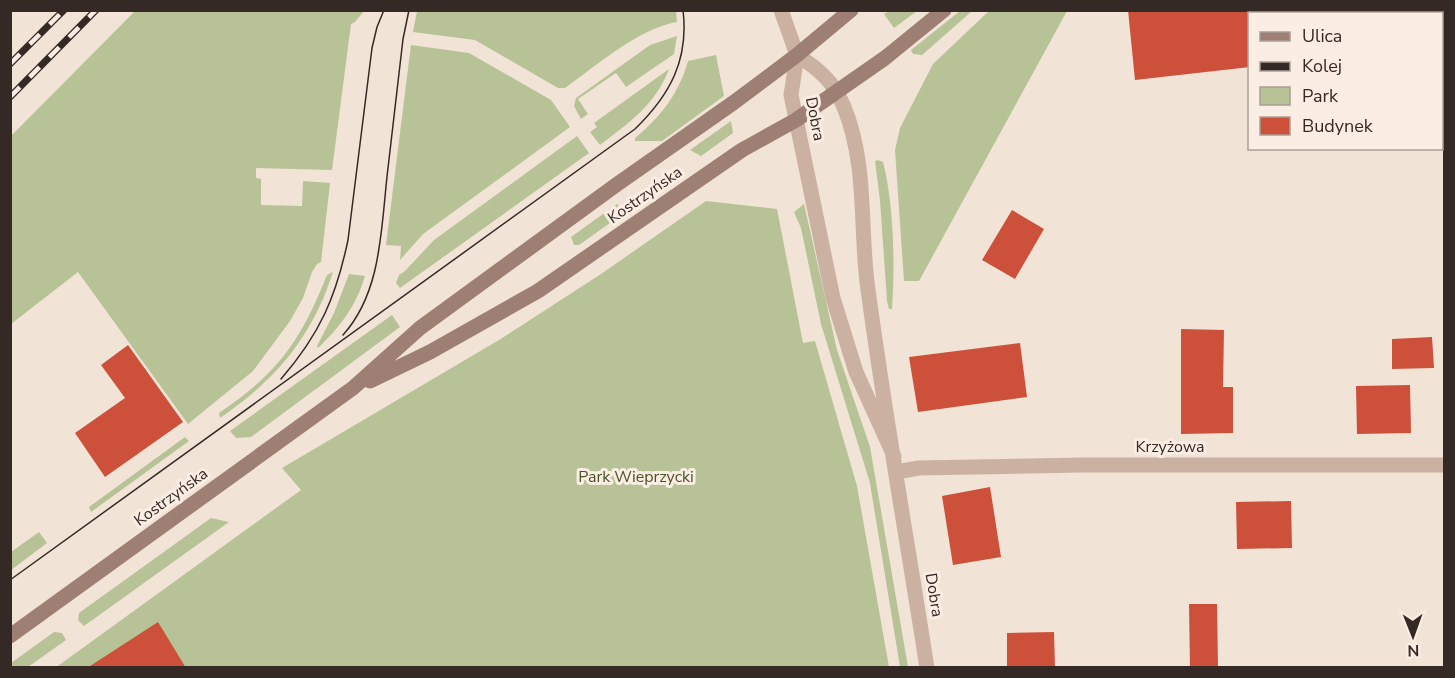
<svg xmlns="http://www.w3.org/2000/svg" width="1455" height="678" viewBox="0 0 1455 678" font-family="'Nunito Sans',sans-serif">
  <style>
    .green { fill: #b7c296 }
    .building { fill: #cd503a }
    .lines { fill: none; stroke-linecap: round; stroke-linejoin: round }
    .minor { stroke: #cbb1a2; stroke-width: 15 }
    .tertiary { stroke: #cbb1a2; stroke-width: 15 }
    .secondary { stroke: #9e7f74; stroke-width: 15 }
    .tram { stroke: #352925; stroke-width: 1.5 }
    .rail-casing { stroke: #352925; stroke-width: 7 }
    .rail { stroke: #faede3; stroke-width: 4.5; stroke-dasharray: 14; stroke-linecap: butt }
    .labels { text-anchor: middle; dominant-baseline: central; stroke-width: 6; stroke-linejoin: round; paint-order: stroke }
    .street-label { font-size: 16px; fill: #352925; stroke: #faede3 }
    .park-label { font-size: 16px; fill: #485428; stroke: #faede3 }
  </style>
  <rect width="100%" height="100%" fill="#f2e3d7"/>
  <path class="green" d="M136 10 364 11 355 22 351 24 332 170 256 168V178L261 179V205L302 206 303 181 330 183 321 262 317 264 312 272 303 298 290 321 253 371 188 424 78 272 11 324V136Z
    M417 11 676 10 677 22C639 28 596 66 565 88H558L475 40 413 32Z
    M889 11V10L917 11 894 28 884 14Z
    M960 11H972L922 55 913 54 911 50Z
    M989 11H1067L919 281H904L895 150 900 128 933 64Z
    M677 36 674 54 626 87 616 73 578 99 588 114 581 119 574 106 576 98 650 45Z
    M411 45 469 53 551 100 570 127 423 234 400 260 401 246 386 245Z
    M716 55 724 96 662 141H635V138C661 117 679 93 688 61Z
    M669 69C656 104 629 123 600 145L590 132 597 127 594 123Z
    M731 121 733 133 701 156 690 150Z
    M577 136 589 153 400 288 396 283 399 275 405 271 434 240Z
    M878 160 883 162C894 205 895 265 892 309H889L887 301 880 200 875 161Z
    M706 201 777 209 803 343 815 341 857 486 889 667 55 668 301 490 282 468 499 340 601 274Z
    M617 204 624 213 579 245H574L571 237Z
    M804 204 837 350 870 447 908 667H900L870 483 821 324 801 228 794 212Z
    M333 272C312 337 276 380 220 418L219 413C279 372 300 342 327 275Z
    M349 274 365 276C356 306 341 326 318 348L317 346 334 313Z
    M392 315 400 327 251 437 236 438 230 431Z
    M185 437 189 441 91 512 89 507Z
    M211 518 229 522 84 626 78 620 79 613Z
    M39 532 47 543 11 570V552Z
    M54 632 62 633 66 640 28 667H11V663Z"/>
  <path class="building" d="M1128 10H1250V67L1135 80Z
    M1012 210 1044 229 1015 279 982 260Z
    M1181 329 1224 330 1223 387H1233V433L1181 434Z
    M1432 337 1434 368 1392 369V339Z
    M1020 343 1027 397 918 412 909 357Z
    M128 345 183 422 105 477 75 433 125 398 101 365Z
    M1410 385 1411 433 1357 434 1356 386Z
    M990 487 1001 557 953 565 942 496Z
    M1291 501 1292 548 1237 549 1236 502Z
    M1189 604H1217L1218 668H1190Z
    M158 622 186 668H87Z
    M1054 632 1055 668H1007V633Z"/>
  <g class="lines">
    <path class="minor" d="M781 10 797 55
      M896 472 919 468 1082 465H1444"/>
    <path class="tertiary" d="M894 456 856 372 833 298 791 95 797 55C820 70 833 81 844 107 867 163 860 225 867 282 884 411 907 539 927 668"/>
    <path class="secondary" d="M370 381 430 352 538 291 742 150 796 120 885 58 944 10
      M10 636 353 388 420 328 616 185 733 103 797 55 851 10"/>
    <path class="tram" d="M343 335C383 291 381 224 388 168 393 125 398 82 403 39L409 10
      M281 379C320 334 336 297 348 240L372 48 377 27 384 10
      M10 580 635 129C670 95 689 60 683 10"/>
    <defs>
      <path id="rail" d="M10 64 64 10
        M10 97 96 10"/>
    </defs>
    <use href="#rail" class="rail-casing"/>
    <use href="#rail" class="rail"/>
  </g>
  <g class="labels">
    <g class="street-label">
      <text transform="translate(815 119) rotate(79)">Dobra</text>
      <text transform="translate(645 195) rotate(-35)">Kostrzyńska</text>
      <text x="1170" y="447">Krzyżowa</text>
      <text transform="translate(171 497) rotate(-36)">Kostrzyńska</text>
      <text transform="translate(934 595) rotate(81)">Dobra</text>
    </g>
    <g class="park-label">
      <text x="636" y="477">Park Wieprzycki</text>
    </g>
  </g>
  <rect width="1455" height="678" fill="none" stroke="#352925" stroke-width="24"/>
  <rect x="1248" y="12" width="195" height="138" fill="#faede3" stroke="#ab9f97" stroke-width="1.5"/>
  <rect x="1260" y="32" width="30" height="9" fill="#9e7f74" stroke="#ab9f97" stroke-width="1.5"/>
  <text x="1302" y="42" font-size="18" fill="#352925">Ulica</text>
  <rect x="1260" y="62" width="30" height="9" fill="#352925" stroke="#ab9f97" stroke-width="1.5"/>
  <text x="1302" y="72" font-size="18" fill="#352925">Kolej</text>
  <rect x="1260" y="87" width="30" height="18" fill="#b7c296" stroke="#ab9f97" stroke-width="1.5"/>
  <text x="1302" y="102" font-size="18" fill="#352925">Park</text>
  <rect x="1260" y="117" width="30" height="18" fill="#cd503a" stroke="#ab9f97" stroke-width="1.5"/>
  <text x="1302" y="132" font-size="18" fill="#352925">Budynek</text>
  <g transform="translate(1413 636) rotate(179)" stroke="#faede3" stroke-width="4.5" paint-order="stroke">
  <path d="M0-4.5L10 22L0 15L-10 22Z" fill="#352925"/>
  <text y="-9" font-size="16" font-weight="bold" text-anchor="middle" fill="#352925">N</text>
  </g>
</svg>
